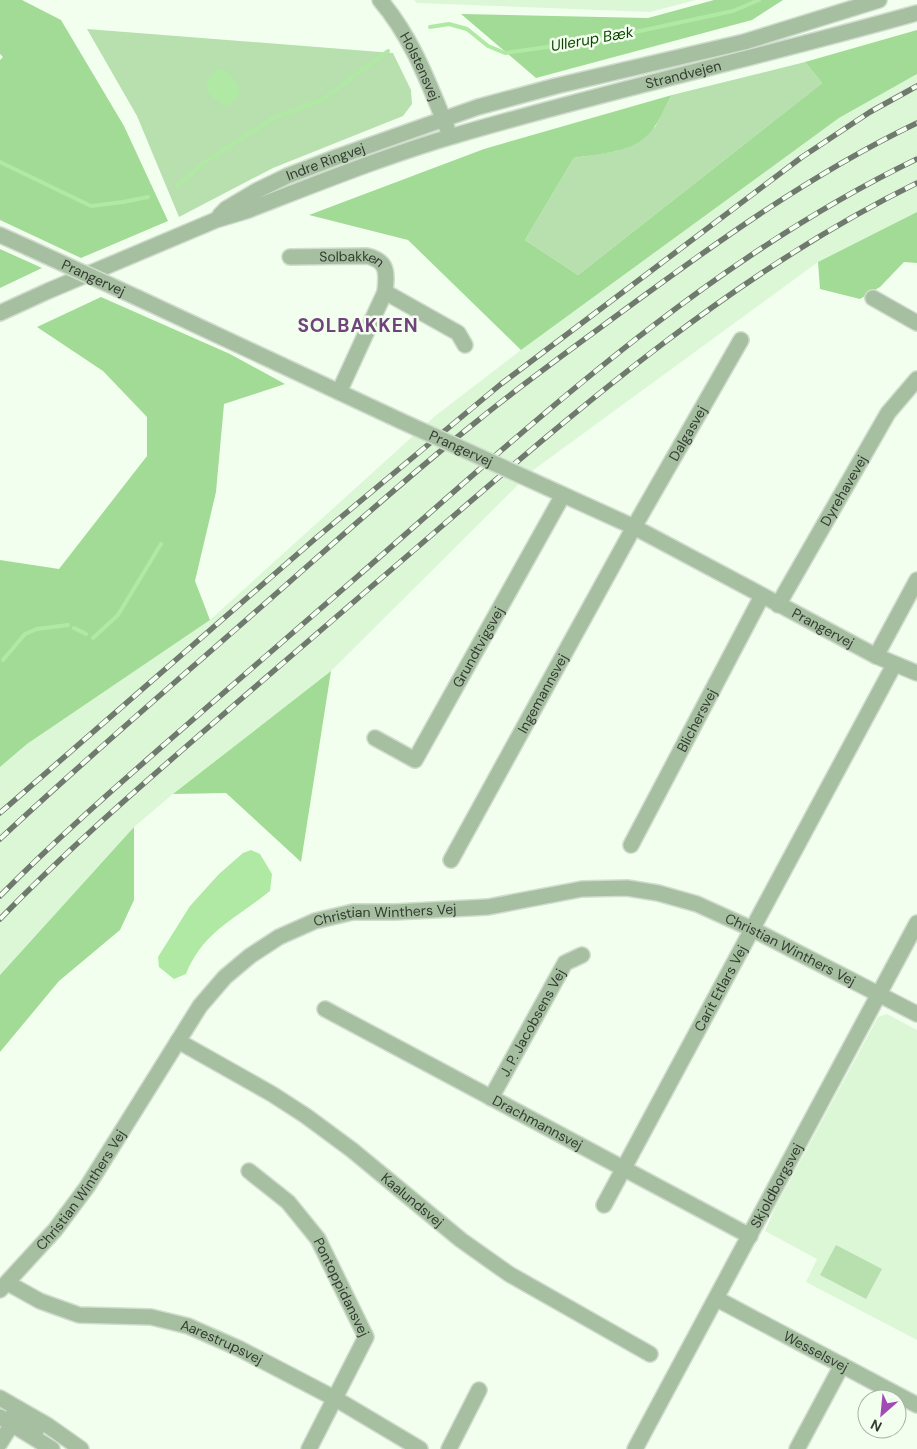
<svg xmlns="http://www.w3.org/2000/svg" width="917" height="1449" viewBox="0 0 917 1449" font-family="'DM Sans',sans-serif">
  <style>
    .built { fill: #dcf7d6 }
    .green { fill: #b8e0af }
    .forest { fill: #a2db96 }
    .water { fill: #afe9a3 }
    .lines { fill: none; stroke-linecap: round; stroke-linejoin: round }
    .stream { stroke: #afe9a3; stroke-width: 4 }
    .minor-casing { stroke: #d0dccd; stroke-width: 18 }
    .minor { stroke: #a6bfa1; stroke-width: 15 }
    .rail-casing { stroke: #6f796d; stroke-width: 5.5 }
    .rail { stroke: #f2ffef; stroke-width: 4; stroke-dasharray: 11; stroke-linecap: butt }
    .minor-bridge-casing { stroke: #d0dccd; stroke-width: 18; stroke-linecap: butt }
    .minor-bridge { stroke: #a6bfa1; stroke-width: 15 }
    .labels { text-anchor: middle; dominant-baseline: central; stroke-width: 5; stroke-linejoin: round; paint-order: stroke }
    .street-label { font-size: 14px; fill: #343c32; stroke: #f2ffef }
    .water-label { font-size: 15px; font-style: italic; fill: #0e4600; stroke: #f2ffef }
    .district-label { font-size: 19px; font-weight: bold; letter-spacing: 1px; fill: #70447a; stroke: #f2ffef }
  </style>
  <rect width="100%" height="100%" fill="#f2ffef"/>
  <path class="built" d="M414 0H696L650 12 417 3Z
    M917 74V212L818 262 532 471 331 671 173 794 134 827 0 975V767L27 744 210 620 435 416 521 350 839 118Z
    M887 1014 917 1030V1340L806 1282 817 1259 765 1231 775 1208 878 1017Z"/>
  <path class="green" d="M87 29 393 53 411 90 412 104 403 116 273 168 179 217 137 116Z
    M805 62 822 83 578 275 525 240 574 158 617 151 655 127 672 95Z
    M836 1245 882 1269 866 1299 820 1275Z"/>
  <path class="forest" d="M0 0H22L61 20 124 126 168 221 81 258 0 220V60L3 57 0 54Z
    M714 0H783L752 20 536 78 461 14 648 18Z
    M917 30V74L839 118 521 350 408 240 309 215 484 149 672 95C666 105 662 116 655 126 638 153 603 153 574 158L525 240 578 275 822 83 805 62Z
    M917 212V263L904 262 880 287 860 299 820 289 818 262Z
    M0 249 42 268 0 288Z
    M101 297 230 354 285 384 224 404 216 492 195 581 210 620 27 744 0 767V560L59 569 147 456V417L103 371 37 327Z
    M331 671 301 862 226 793 173 794Z
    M134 827V900L120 930 59 981 0 1052V975Z"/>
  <path class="water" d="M216 70H225C239 84 247 93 227 106 217 101 209 96 206 86L209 78Z
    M251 850 260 854 272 874 270 891C237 918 203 931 186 974L174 979 159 967 158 957 190 906 219 874 243 853Z"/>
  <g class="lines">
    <path class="stream" d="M430 27 449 24 467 29 488 46 505 53 598 40 733 11 759 0
      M0 162 91 206 123 202 148 197
      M177 186 205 162 273 118 322 100 388 51
      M74 628 86 634
      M93 638 118 615 161 544
      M3 660 25 634 37 629 68 625"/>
    <defs>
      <g id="minor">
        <path id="s1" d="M380 0C412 37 429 84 447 128"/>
        <path id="s2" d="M220 215 226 209 258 190 287 176 337 157 478 107 556 86 744 42 879 0"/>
        <path d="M0 235 29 248"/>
        <path id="s3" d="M290 257 367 256C388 261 387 272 385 292L339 392"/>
        <path d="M385 292 458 333 465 345"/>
        <path d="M138 298 401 421"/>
        <path d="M873 298 917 323"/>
        <path id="s4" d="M0 313 48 291 216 220 246 211C316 184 387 155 460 134 611 90 765 56 917 13"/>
        <path id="s5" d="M546 487 634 527 876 656 917 673"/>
        <path id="s6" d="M778 605 888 413 917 379"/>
        <path d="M876 656 917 580"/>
        <path id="s7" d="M375 738 415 760 563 495"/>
        <path id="s8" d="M631 845 762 596"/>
        <path id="s9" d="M451 860 634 527 741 340"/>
        <path id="s10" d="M325 1009 750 1236"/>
        <path id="s11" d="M178 1041 272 1094 306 1116 352 1150 461 1240 509 1274 650 1354"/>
        <path id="s12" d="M491 1098 565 963 582 955"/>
        <path id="s13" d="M249 1171 288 1202 318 1239 366 1337 309 1449"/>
        <path id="s14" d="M604 1205 894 665"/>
        <path id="s15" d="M9 1281 13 1286 40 1301 79 1315 151 1317 188 1326 238 1348 336 1399 420 1449"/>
        <path id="s16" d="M0 1290 55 1230 87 1187 200 1006 225 977 250 956 279 937 315 921 353 912H395L488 907 582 889 627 888 658 893 697 904 752 929 917 1014"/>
        <path id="s17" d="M717 1299 917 1405"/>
        <path d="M0 1398 47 1425 81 1449"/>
        <path d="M0 1417 52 1449"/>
        <path d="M12 1424 24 1421 37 1429"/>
        <path d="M0 1443 12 1424V1416"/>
        <path d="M449 1449 479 1390"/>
        <path id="s18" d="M635 1449 917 923"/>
        <path d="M797 1449 842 1365"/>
      </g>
    </defs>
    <use href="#minor" class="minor-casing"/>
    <use href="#minor" class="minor"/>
    <defs>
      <path id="rail" d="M0 813 316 538 501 384 802 157 870 112 917 86
        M0 839C80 764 163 693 245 621 322 554 397 485 476 422 520 386 566 353 612 319 710 247 807 176 917 123
        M0 896C53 842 109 793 166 743 230 687 294 632 358 576 533 423 706 261 917 159
        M0 919C62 855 129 796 196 738 254 688 312 638 371 587 542 441 713 283 917 183"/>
    </defs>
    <use href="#rail" class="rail-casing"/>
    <use href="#rail" class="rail"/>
    <defs>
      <g id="minor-bridge">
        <path id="s19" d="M29 248 138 298"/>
        <path id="s20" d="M401 421 546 487"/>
      </g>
    </defs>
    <use href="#minor-bridge" class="minor-bridge-casing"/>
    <use href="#minor-bridge" class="minor-bridge"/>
  </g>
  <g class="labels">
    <g class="street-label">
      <text stroke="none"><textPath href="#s1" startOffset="78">Holstensvej</textPath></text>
      <text stroke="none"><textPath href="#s4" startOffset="725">Strandvejen</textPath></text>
      <text stroke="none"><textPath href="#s2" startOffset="119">Indre Ringvej</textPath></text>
      <text stroke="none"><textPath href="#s3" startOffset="62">Solbakken</textPath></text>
      <text stroke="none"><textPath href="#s19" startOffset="71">Prangervej</textPath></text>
      <text stroke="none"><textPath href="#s9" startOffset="488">Dalgasvej</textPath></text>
      <text stroke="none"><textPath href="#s20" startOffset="66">Prangervej</textPath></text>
      <text stroke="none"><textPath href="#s6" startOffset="132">Dyrehavevej</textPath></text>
      <text stroke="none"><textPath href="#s5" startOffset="311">Prangervej</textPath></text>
      <text stroke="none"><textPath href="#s7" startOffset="175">Grundtvigsvej</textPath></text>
      <text stroke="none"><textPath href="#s9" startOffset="190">Ingemannsvej</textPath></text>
      <text stroke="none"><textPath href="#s8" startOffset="141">Blichersvej</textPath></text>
      <text stroke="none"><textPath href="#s16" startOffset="564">Christian Winthers Vej</textPath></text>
      <text stroke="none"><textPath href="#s16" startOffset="984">Christian Winthers Vej</textPath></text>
      <text stroke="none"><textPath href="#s14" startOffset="246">Carit Etlars Vej</textPath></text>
      <text stroke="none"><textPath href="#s12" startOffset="86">J. P. Jacobsens Vej</textPath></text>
      <text stroke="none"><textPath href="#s10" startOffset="241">Drachmannsvej</textPath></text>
      <text stroke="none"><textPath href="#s18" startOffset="299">Skjoldborgsvej</textPath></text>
      <text stroke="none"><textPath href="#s16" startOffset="129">Christian Winthers Vej</textPath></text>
      <text stroke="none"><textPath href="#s11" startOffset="284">Kaalundsvej</textPath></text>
      <text stroke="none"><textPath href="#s13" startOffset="151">Pontoppidansvej</textPath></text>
      <text stroke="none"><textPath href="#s15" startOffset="226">Aarestrupsvej</textPath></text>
      <text stroke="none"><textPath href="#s17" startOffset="112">Wesselsvej</textPath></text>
    </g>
    <g class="water-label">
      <text transform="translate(592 39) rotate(-10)">Ullerup Bæk</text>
    </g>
    <g class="district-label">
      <text x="358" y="325">SOLBAKKEN</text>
    </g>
  </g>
  <g transform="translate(882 1414) rotate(207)"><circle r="24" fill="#f2ffef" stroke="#a6b1a3"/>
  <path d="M0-4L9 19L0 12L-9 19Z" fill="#a249b5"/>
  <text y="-8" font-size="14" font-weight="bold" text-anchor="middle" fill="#343c32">N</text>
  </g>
</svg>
